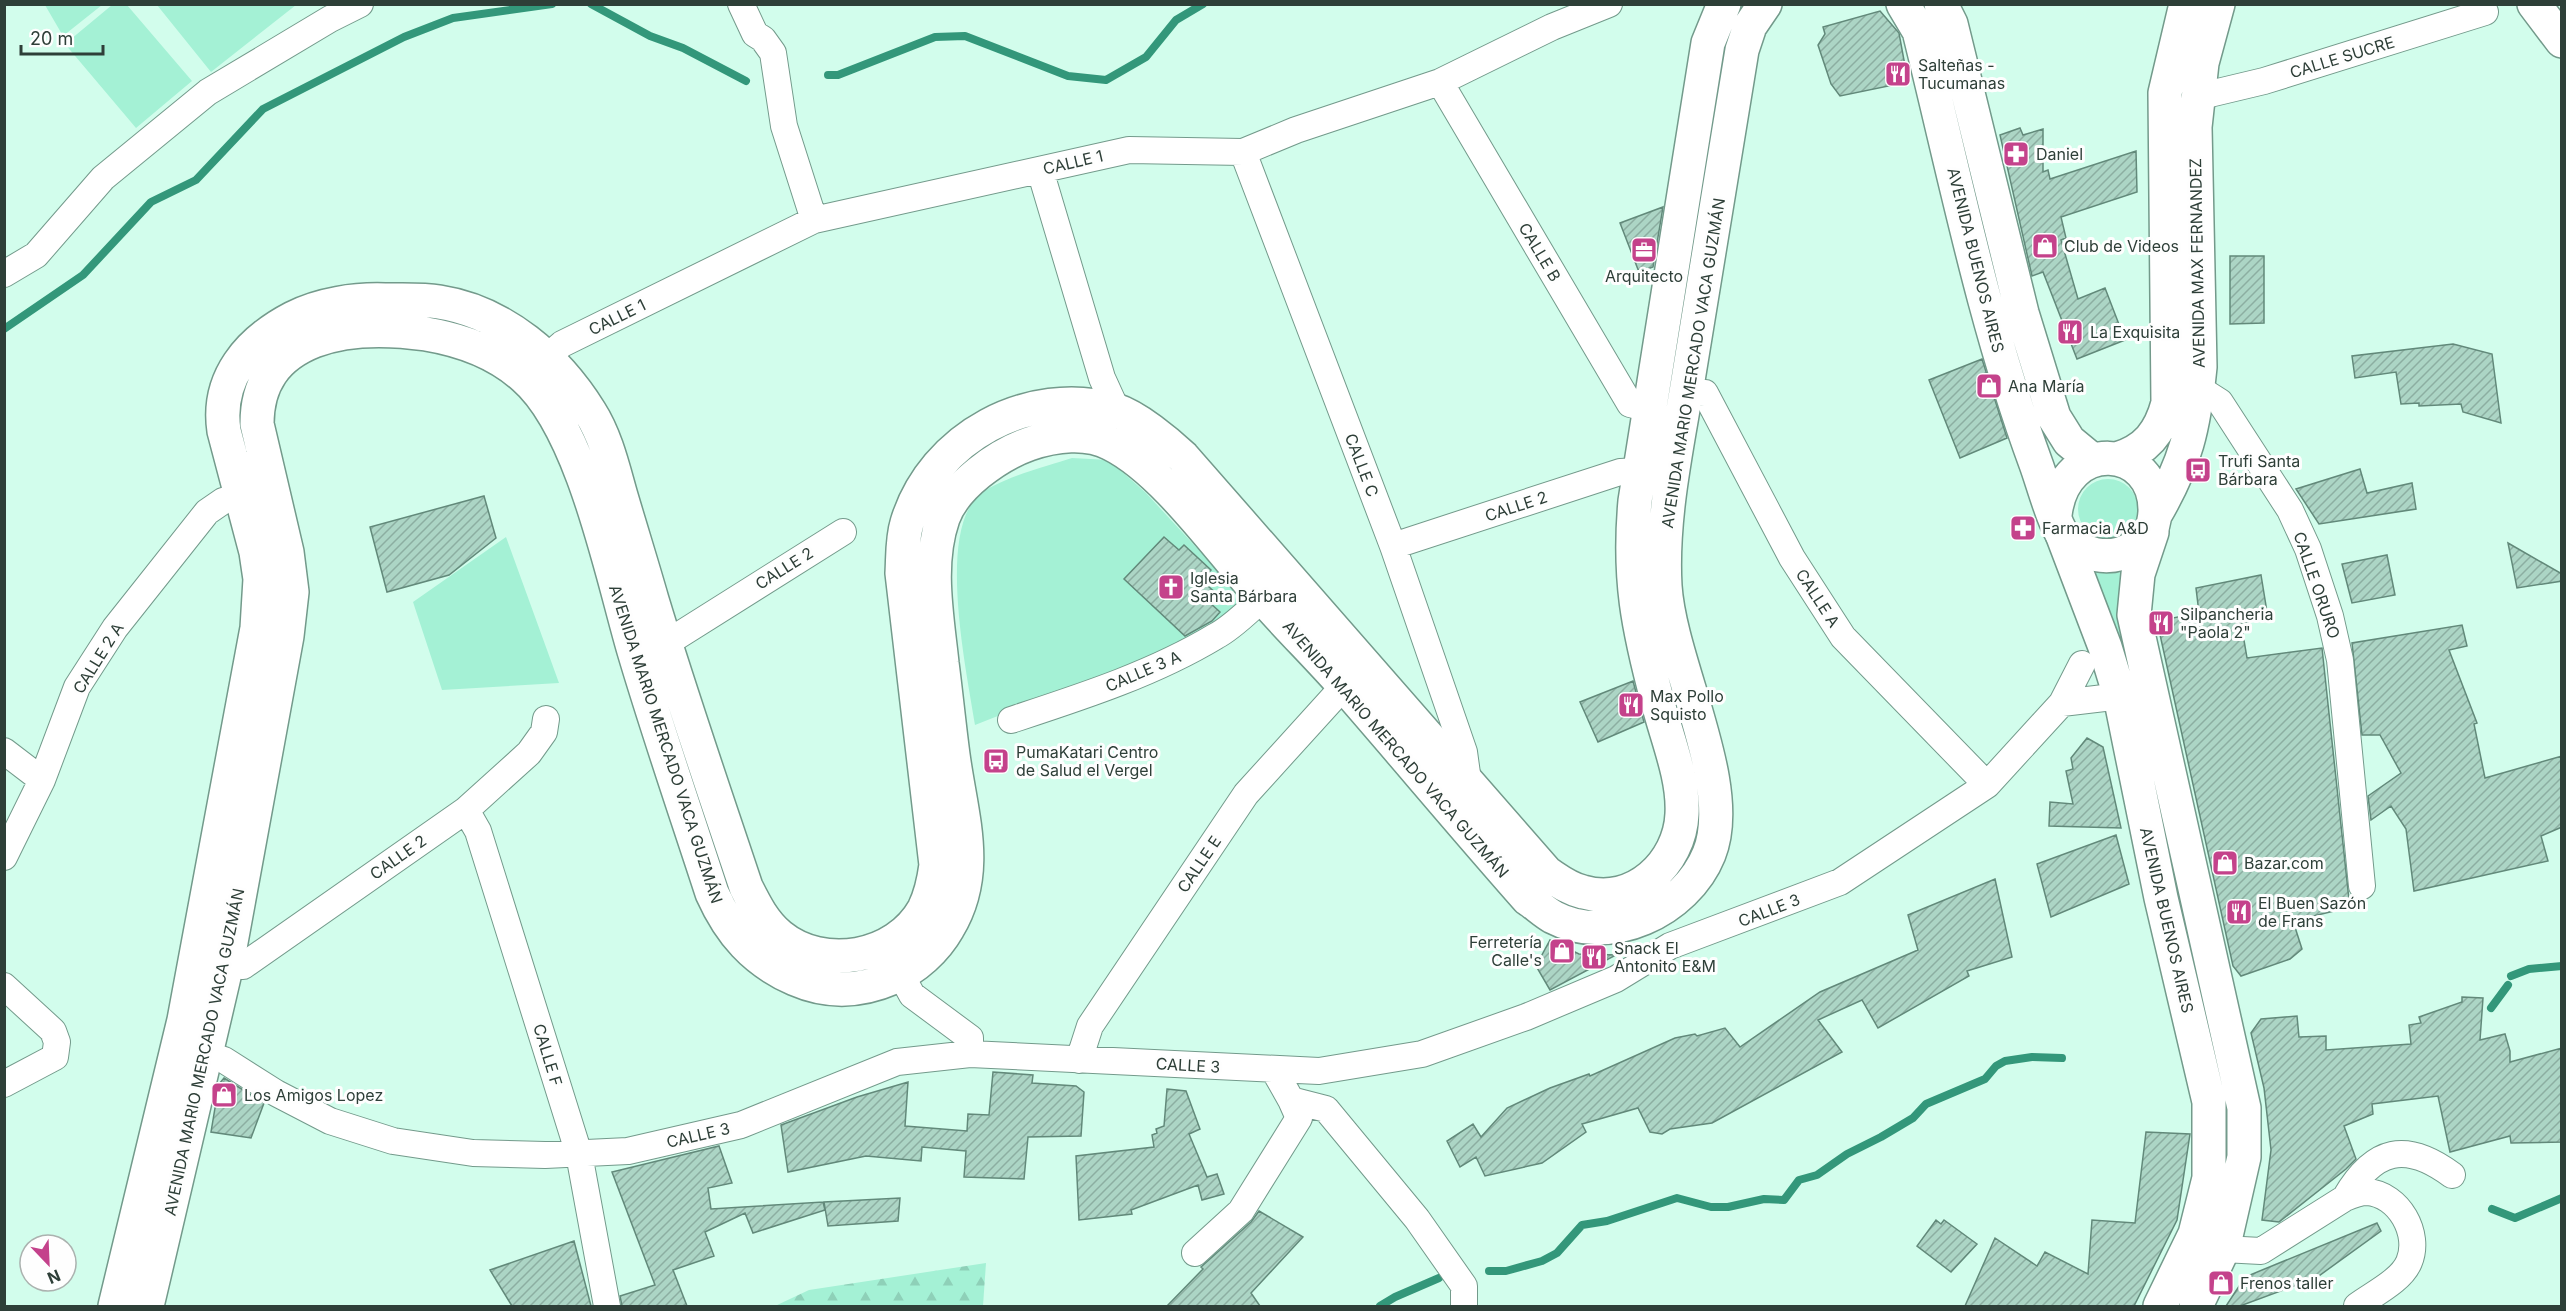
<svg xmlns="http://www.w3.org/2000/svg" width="2566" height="1311" viewBox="0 0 2566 1311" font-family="Inter,sans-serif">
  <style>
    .green { fill: #a4f1d5 }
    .forest { fill: url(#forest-firs) }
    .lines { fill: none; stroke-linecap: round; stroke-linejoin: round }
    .stream { stroke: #33977a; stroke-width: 8 }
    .building { fill: url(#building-hatch); stroke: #62897a; stroke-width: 1.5 }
    .street-casing { stroke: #739a8b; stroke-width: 28 }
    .secondary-casing { stroke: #739a8b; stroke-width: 36 }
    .primary-casing { stroke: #739a8b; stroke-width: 36 }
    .street { stroke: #fff; stroke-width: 26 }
    .secondary { stroke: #fff; stroke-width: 33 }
    .primary { stroke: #fff; stroke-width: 33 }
    .labels { text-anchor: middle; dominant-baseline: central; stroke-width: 6; stroke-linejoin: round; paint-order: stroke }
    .street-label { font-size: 16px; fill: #2e3f38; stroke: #fefefe }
    .poi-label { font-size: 16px; fill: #2e3f38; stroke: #fefefe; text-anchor: start }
  </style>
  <defs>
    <pattern id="forest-firs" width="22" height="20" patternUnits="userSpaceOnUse" patternTransform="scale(1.5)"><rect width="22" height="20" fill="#a4f1d5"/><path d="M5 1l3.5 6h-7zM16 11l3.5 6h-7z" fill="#8ed0b8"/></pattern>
    <pattern id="building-hatch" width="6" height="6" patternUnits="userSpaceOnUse" patternTransform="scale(1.5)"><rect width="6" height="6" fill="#acd5c5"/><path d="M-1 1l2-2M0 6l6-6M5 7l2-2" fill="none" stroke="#8caea1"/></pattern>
  </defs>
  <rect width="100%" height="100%" fill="#d2fdec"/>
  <path class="green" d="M45 5V4L102 5 63 36Z
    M112 5H127L192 81 136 128 65 44Z
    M157 5H296L211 72Z
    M1072 458 1109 460 1146 493 1232 586 1237 604 1227 614 1166 650 975 725C967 673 937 535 978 496 997 479 1047 466 1072 458Z
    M2078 509a30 30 0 1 1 60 0a30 30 0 1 1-60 0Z
    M506 537 559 683 442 690 413 602Z
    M2092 571 2122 573C2114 606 2125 640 2132 674L2126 675Z"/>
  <path class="forest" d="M986 1263 983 1306H775L809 1290Z"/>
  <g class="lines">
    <path class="stream" d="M591 4 650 36 683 48 746 81
      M828 75H838L935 37 965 36 1068 76 1106 80 1146 57 1176 20 1203 4
      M4 329 83 275 151 202 196 180 263 109 404 37 453 18 552 4
      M2511 976 2529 969 2562 966
      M2491 1008 2508 985
      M2492 1209 2515 1218 2562 1198
      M1489 1271H1506L1542 1261 1557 1253 1582 1225 1607 1221 1677 1198 1711 1207H1728L1764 1199 1784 1200 1799 1180 1817 1175 1847 1154 1881 1137 1913 1118 1926 1104 1985 1079 1996 1066 2005 1061 2032 1057 2062 1058
      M1380 1306 1395 1297 1439 1278"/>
  </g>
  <path class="building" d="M1880 11 1899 33 1908 82 1840 96 1831 84 1818 45 1825 34 1823 27Z
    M2020 128 2023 135 2043 129V172L2048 170 2050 179 2136 151 2137 192 2061 217 2066 238 2061 240 2078 299 2105 288 2125 340 2077 359 2043 272 2032 276 2000 135Z
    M1663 207 1653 267 1639 272 1620 223Z
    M2230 256H2264V323L2230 324Z
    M2453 344 2492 354 2501 423 2463 412 2461 404 2419 406V403L2401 404 2396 372 2355 378 2352 356Z
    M1982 359 2007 438 1960 458 1929 380Z
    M2360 469 2367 493 2412 483 2416 509 2319 524 2296 489Z
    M484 496 496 538 449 575 387 592 370 527Z
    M1164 537 1179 550 1184 545 1211 570 1201 580 1217 594 1209 602 1220 612 1212 621 1185 636 1124 579Z
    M2508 543 2562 574V581L2517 588Z
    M2387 555 2395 595 2352 603 2342 564Z
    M2261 575 2268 618 2241 623 2247 658 2322 648 2349 900 2346 908 2293 921 2302 949 2290 959 2241 976 2233 966 2157 621 2199 613 2196 588Z
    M2462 625 2467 646 2449 650 2477 723 2474 724 2485 778 2562 756V827L2541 836 2548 861 2414 891 2406 829 2391 806 2371 820 2368 796 2401 773 2380 735H2362L2352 643Z
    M1633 681 1644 722 1598 742 1580 702Z
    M2087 738 2103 747 2121 828 2049 826 2050 802 2073 804 2066 771 2073 769 2071 758Z
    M2116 835 2129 884 2051 917 2037 864Z
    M1995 879 2012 957 1967 971 1969 976 1878 1028 1862 1000 1818 1020 1842 1052 1712 1123 1670 1129 1662 1134 1650 1132 1638 1108 1582 1124 1586 1132 1542 1163 1485 1176 1476 1157 1460 1167 1447 1141 1473 1124 1481 1137 1507 1108 1550 1088 1589 1074 1590 1076 1675 1038 1695 1034 1697 1036 1725 1028 1740 1047 1820 992 1918 950 1908 915Z
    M1550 940 1579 954 1616 955 1550 990 1536 966Z
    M2462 997 2483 998 2480 1040 2505 1034 2510 1051V1062L2562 1048V1142L2511 1143 2510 1136 2450 1152 2438 1096 2372 1104 2373 1114 2344 1126 2356 1159 2346 1169 2279 1222 2262 1220 2271 1150 2264 1088 2251 1033 2261 1019 2297 1016 2299 1037 2326 1036V1050L2411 1044 2409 1025 2421 1023 2419 1017 2462 1002Z
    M993 1072 1033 1075 1032 1083 1076 1086 1084 1092 1081 1136 1028 1137 1024 1179 964 1177 966 1151 922 1147 921 1161 866 1156 788 1172 781 1125 857 1097 908 1082 905 1126 967 1131 968 1114 989 1115Z
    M224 1078 264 1103 251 1138 211 1132 219 1084Z
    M1167 1089 1186 1091 1200 1129 1189 1134 1207 1177 1217 1174 1224 1194 1202 1200 1198 1185 1131 1210 1132 1214 1079 1220 1076 1156 1154 1147 1152 1135 1157 1133 1156 1129 1164 1126Z
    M2146 1132 2190 1134 2177 1220 2134 1306H1965L1995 1238 2037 1266 2045 1252 2088 1274 2092 1220 2135 1223Z
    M719 1146 732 1183 708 1188 711 1209 823 1202 825 1210 753 1233 745 1213 705 1232 714 1256 673 1270 687 1306H622L620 1296 655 1285 612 1172Z
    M900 1198 898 1221 828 1226 824 1202Z
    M1259 1211 1303 1237 1251 1293 1260 1306H1167L1203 1269 1201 1267 1251 1222Z
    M1936 1220 1941 1224 1944 1220 1977 1244 1951 1272 1917 1246Z
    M2377 1223 2381 1231 2316 1278 2240 1306H2226L2245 1277Z
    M574 1241 591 1306H512L490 1270Z"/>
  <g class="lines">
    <defs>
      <path id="street" d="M741 4 755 34 763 39 773 53 784 126 814 220
        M1440 82 1630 404 1651 409
        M2197 97 2264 81 2485 12
        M1243 152 1393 546 1464 752 1468 781
        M1040 170 1102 378 1117 411
        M4 274 36 255 103 178 208 92 330 19 360 4
        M547 357 562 344 814 220 1129 150 1243 152 1296 130 1440 82 1552 27 1609 4
        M2198 388 2220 402 2290 510 2308 549 2330 616 2340 660 2362 886
        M1686 392 1705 393 1792 558 1843 637 1987 785
        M1393 546 1620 472 1640 471
        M665 644 843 532
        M2062 703 2138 694
        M1011 720C1081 697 1153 674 1216 636 1233 627 1248 611 1263 598
        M4 751 42 780
        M466 810 478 831 579 1154 607 1306
        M4 857 42 780 77 687 115 628 207 512 223 501 241 496
        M227 964 243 966 466 810 529 753 544 732 546 719
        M901 975 912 995 970 1038V1054
        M4 986 53 1031 57 1042 55 1057 4 1084
        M206 1054 224 1060 276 1093 330 1121 393 1141 473 1153 545 1155 628 1151 741 1125 897 1062 970 1054 1319 1071 1422 1054 1526 1017 1616 979 1670 946 1840 882 1987 785 2062 703 2082 664
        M1079 1060 1090 1026 1246 794 1344 686
        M1274 1070 1291 1100 1326 1109 1417 1219 1464 1286V1306
        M2345 1198C2374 1148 2406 1141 2452 1175
        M2223 1249 2261 1251 2345 1198C2352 1195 2359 1192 2367 1192 2399 1194 2421 1234 2409 1262 2401 1281 2373 1294 2357 1306
        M1195 1253 1241 1211 1299 1118 1291 1100"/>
      <path id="secondary" d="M2152 532 2138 574 2134 615 2244 1108V1157L2223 1249 2196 1306
        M2062 534 2105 647 2120 696 2161 898 2209 1102V1178L2195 1234 2160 1306"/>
      <path id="primary" d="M1903 4 1919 31C1955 176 1984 323 2036 464 2042 480 2054 524 2063 535 2080 556 2110 562 2133 548 2147 540 2154 530 2155 512 2157 444 2064 436 2055 515
        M1941 4 1951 24 2022 313 2054 417 2069 441 2092 460
        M2534 4 2562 41
        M2117 459C2146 450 2160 433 2168 403L2165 93 2186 4
        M2155 515C2186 462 2194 428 2200 367L2195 127 2202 63 2218 4
        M115 1306 184 1020 257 628 260 579 256 552 224 431C216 378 249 341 293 318 320 304 355 299 385 300 403 300 422 299 439 302 504 312 557 359 590 412 606 437 613 468 621 496 631 530 642 565 652 600 681 696 714 791 746 887 755 905 764 923 780 936 823 971 896 959 924 909 931 895 934 880 936 865L902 573C903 557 902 539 907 523 933 437 1029 386 1115 410 1137 417 1167 442 1183 457L1547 873C1559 881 1569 889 1583 892 1634 907 1680 863 1682 814 1684 778 1667 738 1658 703 1638 628 1628 579 1635 501L1708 43 1724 4
        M147 1306 227 964 287 636 292 592 287 552 257 424C257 383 276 356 314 341 348 328 390 329 426 334 462 340 496 352 524 377 583 428 612 576 634 651 658 732 686 813 712 893 730 933 754 961 795 979 827 993 860 992 892 978 915 969 936 949 948 928 982 872 961 815 953 755 949 725 946 694 942 663 937 616 927 564 943 518 955 485 998 455 1029 444 1055 435 1087 431 1111 444 1165 471 1220 551 1262 597 1289 628 1319 657 1346 688 1407 758 1466 829 1528 899 1536 904 1544 912 1553 917 1610 947 1686 911 1709 854 1737 785 1670 664 1665 586 1661 516 1678 443 1689 374 1707 266 1724 158 1742 50L1750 26 1765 4"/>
    </defs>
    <use href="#street" class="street-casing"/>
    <use href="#secondary" class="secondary-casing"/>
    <use href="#primary" class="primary-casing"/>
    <use href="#street" class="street"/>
    <use href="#secondary" class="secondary"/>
    <use href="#primary" class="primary"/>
  </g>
  <defs>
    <symbol id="restaurant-square" viewBox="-11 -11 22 22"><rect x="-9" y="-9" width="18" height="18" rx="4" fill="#c4428b" stroke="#fefefe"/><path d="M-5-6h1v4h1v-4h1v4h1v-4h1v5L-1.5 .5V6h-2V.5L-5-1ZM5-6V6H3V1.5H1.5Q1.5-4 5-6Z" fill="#fff"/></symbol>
    <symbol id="pharmacy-square" viewBox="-11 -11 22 22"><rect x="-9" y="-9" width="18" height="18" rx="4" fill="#c4428b" stroke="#fefefe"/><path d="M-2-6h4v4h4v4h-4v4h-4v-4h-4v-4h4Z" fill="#fff"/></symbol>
    <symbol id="shop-square" viewBox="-11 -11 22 22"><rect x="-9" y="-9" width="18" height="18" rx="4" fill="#c4428b" stroke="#fefefe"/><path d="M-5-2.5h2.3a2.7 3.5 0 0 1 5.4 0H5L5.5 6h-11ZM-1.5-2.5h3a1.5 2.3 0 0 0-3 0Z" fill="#fff"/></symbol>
    <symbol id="office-square" viewBox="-11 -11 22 22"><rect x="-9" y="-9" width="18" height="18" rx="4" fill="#c4428b" stroke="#fefefe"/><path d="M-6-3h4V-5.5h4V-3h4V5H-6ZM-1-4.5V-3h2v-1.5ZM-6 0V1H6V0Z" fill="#fff"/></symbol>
    <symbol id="bus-square" viewBox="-11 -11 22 22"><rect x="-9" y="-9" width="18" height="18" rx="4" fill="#c4428b" stroke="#fefefe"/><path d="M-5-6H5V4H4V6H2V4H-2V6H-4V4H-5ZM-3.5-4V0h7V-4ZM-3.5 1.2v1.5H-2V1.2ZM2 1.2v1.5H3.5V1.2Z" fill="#fff"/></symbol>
    <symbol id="church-square" viewBox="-11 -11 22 22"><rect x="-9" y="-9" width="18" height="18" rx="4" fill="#c4428b" stroke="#fefefe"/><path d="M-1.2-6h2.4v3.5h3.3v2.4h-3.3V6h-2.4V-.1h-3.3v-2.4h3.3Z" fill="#fff"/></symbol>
  </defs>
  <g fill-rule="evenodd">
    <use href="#restaurant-square" x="1883" y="59" width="30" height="30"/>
    <use href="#pharmacy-square" x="2001" y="139" width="30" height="30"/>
    <use href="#shop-square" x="2030" y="231" width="30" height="30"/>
    <use href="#office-square" x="1629" y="235" width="30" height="30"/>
    <use href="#restaurant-square" x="2055" y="317" width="30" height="30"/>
    <use href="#shop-square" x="1974" y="371" width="30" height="30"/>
    <use href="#bus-square" x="2183" y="455" width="30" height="30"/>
    <use href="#pharmacy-square" x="2008" y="513" width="30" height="30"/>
    <use href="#church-square" x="1156" y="572" width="30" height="30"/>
    <use href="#restaurant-square" x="2146" y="608" width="30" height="30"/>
    <use href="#restaurant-square" x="1616" y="690" width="30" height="30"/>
    <use href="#bus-square" x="981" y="746" width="30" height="30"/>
    <use href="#shop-square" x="2210" y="848" width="30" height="30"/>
    <use href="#restaurant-square" x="2224" y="897" width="30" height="30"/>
    <use href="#shop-square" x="1547" y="936" width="30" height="30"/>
    <use href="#restaurant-square" x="1579" y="942" width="30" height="30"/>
    <use href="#shop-square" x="209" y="1080" width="30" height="30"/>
    <use href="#shop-square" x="2206" y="1268" width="30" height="30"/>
  </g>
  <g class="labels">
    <g class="street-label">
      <text transform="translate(2342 57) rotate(-17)">CALLE SUCRE</text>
      <text transform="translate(1073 162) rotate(-13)">CALLE 1</text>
      <text transform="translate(1540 252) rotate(59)">CALLE B</text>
      <text transform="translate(1976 260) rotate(76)">AVENIDA BUENOS AIRES</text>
      <text transform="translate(2197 263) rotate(-91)">AVENIDA MAX FERNANDEZ</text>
      <text transform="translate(617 317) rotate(-26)">CALLE 1</text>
      <text transform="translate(1693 363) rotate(-81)">AVENIDA MARIO MERCADO VACA GUZMÁN</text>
      <text transform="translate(1362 465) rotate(69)">CALLE C</text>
      <text transform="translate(1516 506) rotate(-18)">CALLE 2</text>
      <text transform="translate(784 568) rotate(-32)">CALLE 2</text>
      <text transform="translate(2317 585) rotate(71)">CALLE ORURO</text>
      <text transform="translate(1818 598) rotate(57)">CALLE A</text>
      <text transform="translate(98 658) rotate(-58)">CALLE 2 A</text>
      <text transform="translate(1143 671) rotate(-23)">CALLE 3 A</text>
      <text transform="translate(666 744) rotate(72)">AVENIDA MARIO MERCADO VACA GUZMÁN</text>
      <text transform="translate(1396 749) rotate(49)">AVENIDA MARIO MERCADO VACA GUZMÁN</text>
      <text transform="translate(398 857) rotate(-35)">CALLE 2</text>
      <text transform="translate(1199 864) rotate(-56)">CALLE E</text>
      <text transform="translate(1769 910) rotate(-21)">CALLE 3</text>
      <text transform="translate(2167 920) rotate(77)">AVENIDA BUENOS AIRES</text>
      <text transform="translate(204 1052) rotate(-78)">AVENIDA MARIO MERCADO VACA GUZMÁN</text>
      <text transform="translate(548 1055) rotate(73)">CALLE F</text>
      <text transform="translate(1188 1065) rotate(3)">CALLE 3</text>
      <text transform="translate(698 1135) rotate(-13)">CALLE 3</text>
    </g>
    <g class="poi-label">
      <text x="1918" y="65">Salteñas -<tspan x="1918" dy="18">Tucumanas</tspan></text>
      <text x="2036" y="154">Daniel</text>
      <text x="2064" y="246">Club de Videos</text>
      <text x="1644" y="276" text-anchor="middle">Arquitecto</text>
      <text x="2090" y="332">La Exquisita</text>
      <text x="2008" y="386">Ana María</text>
      <text x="2218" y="461">Trufi Santa<tspan x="2218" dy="18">Bárbara</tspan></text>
      <text x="2042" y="528">Farmacia A&amp;D</text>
      <text x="1190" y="578">Iglesia<tspan x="1190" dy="18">Santa Bárbara</tspan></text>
      <text x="2180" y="614">Silpancheria<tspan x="2180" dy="18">"Paola 2"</tspan></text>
      <text x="1650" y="696">Max Pollo<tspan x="1650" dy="18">Squisto</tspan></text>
      <text x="1016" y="752">PumaKatari Centro<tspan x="1016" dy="18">de Salud el Vergel</tspan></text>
      <text x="2244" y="863">Bazar.com</text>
      <text x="2258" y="903">El Buen Sazón<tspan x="2258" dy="18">de Frans</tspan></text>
      <text x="1542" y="942" text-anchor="end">Ferretería<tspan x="1542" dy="18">Calle's</tspan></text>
      <text x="1614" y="948">Snack El<tspan x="1614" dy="18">Antonito E&amp;M</tspan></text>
      <text x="244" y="1095">Los Amigos Lopez</text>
      <text x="2240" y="1283">Frenos taller</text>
    </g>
  </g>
  <rect width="2566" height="1311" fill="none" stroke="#2e3f38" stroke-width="12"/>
  <g transform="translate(48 1263) rotate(157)"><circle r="28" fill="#fefefe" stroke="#abb2af" stroke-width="1.5"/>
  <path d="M0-4.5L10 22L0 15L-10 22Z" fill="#c4428b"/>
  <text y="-9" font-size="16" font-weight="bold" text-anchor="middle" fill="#2e3f38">N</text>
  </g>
  <path d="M21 45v9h82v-9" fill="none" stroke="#2e3f38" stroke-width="3"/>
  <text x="30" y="45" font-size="18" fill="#2e3f38" stroke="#fefefe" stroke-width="4.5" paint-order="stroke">20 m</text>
</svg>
